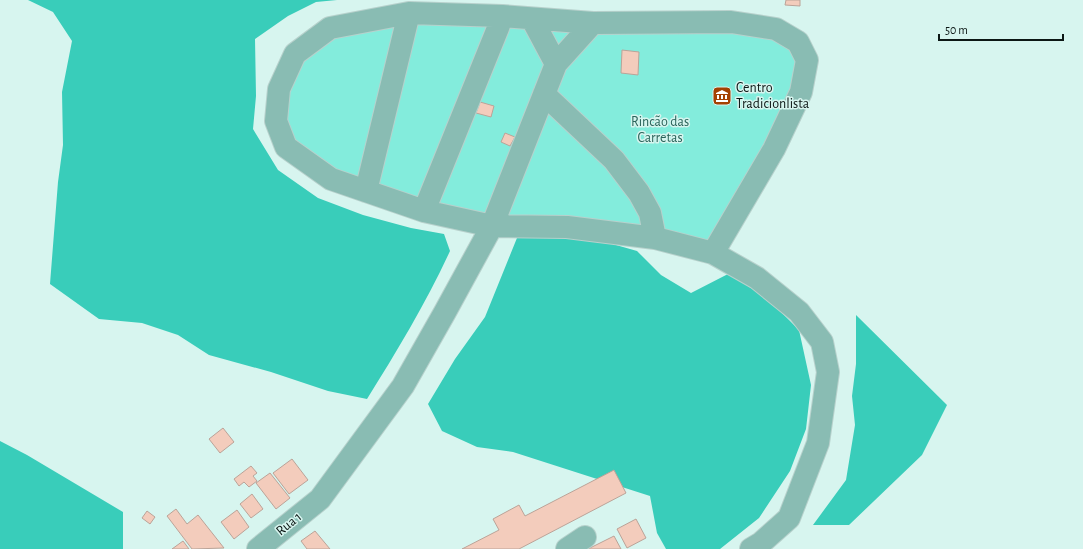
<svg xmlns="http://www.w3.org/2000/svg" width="1083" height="549" viewBox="0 0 1083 549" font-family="'Alegreya Sans',sans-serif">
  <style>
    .green { fill: #83ecdc }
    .forest { fill: #39cdba }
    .building { fill: #f3ccbc; stroke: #bba398 }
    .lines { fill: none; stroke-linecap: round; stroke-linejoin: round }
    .minor-casing { stroke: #b7d1cc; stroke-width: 24 }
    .minor { stroke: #89bcb3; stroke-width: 22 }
    .labels { text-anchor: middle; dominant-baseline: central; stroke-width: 3; stroke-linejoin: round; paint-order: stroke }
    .poi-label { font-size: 14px; fill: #0c1715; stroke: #d7f5ef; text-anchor: start }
    .park-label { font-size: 14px; fill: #2a635a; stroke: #d7f5ef }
    .street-label { font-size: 14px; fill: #0c1715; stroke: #d7f5ef }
  </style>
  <rect width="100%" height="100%" fill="#d7f5ef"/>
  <path class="green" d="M409 13 776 29 807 60 713 253 424 211 286 147 279 89 330 28Z"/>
  <path class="forest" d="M28 0H337L316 2 288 16 255 39 256 96 253 129 278 170 318 198 363 215 411 228 444 234 450 251C426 303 397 351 367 399L328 391 271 372 209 355 178 335 142 323 99 319 50 284 58 182 63 145 62 92 72 41 53 12Z
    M519 233 588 237 637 251 661 275 691 293 728 274 766 297 799 330 811 385 806 429 790 471 759 518 720 549H666L657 533 650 496 513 452 477 447 442 431 428 404 455 359 485 317Z
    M856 315 947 405 922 455 849 525H813L846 480 855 425 852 396 856 364Z
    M0 441 27 455 123 512V549H0Z"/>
  <path class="building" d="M786 0H800V6L785 5Z
    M622 50 639 52 638 75 621 73Z
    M480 102 494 106 491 117 476 113Z
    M505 133 515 137 510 146 501 142Z
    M223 428 234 442 220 453 209 439Z
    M292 459 308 480 289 494 273 473Z
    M251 466 257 473 253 476 257 481 249 487 244 482 239 486 234 479Z
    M614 470 626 493 519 549H462L499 530 493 519 519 505 525 516Z
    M270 473 290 498 276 509 256 483Z
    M252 494 263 509 251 518 240 504Z
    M176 509 187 524 198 515 224 548 192 549 167 516Z
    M237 510 249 527 234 539 221 522Z
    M147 511 155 517 150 524 142 518Z
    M636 519 646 538 627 548 617 529Z
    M315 531 330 549H307L301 541Z
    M614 536 621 549H588Z
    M183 541 189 549H172Z"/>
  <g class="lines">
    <defs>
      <path id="minor" d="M532 19 556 64
        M544 94 614 160 639 193 650 213 655 238
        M366 191 409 13
        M424 211 498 28 502 16
        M713 253 774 149 801 92 807 60 798 42 776 29 731 22 593 23 502 16 409 13 330 28 295 54 279 89 276 121 286 147 331 179 424 211 492 226 567 227 655 238 713 253 757 278 799 312 822 342 828 372 818 443 789 518 761 543 751 549
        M258 549 320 499 403 386 445 312 492 226 556 64 593 23
        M567 549 585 537"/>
    </defs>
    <use href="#minor" class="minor-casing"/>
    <use href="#minor" class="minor"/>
  </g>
  <defs>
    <symbol id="museum-square" viewBox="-11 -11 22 22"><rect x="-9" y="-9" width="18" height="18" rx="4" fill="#a44102" stroke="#d7f5ef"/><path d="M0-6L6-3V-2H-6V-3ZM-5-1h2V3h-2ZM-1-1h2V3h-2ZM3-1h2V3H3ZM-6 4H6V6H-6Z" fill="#fff"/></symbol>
  </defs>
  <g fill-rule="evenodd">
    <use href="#museum-square" x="711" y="85" width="22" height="22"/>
  </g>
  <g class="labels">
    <g class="poi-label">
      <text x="736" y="88">Centro<tspan x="736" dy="16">Tradicionlista</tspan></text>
    </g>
    <g class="park-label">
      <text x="660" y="122">Rincão das<tspan x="660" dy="16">Carretas</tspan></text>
    </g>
    <g class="street-label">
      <text transform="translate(289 524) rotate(-39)">Rua 1</text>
    </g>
  </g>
  <path d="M939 34v6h124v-6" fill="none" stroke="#0c1715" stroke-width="2"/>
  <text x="945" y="34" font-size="12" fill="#0c1715" stroke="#d7f5ef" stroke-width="3" paint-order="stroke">50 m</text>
</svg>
